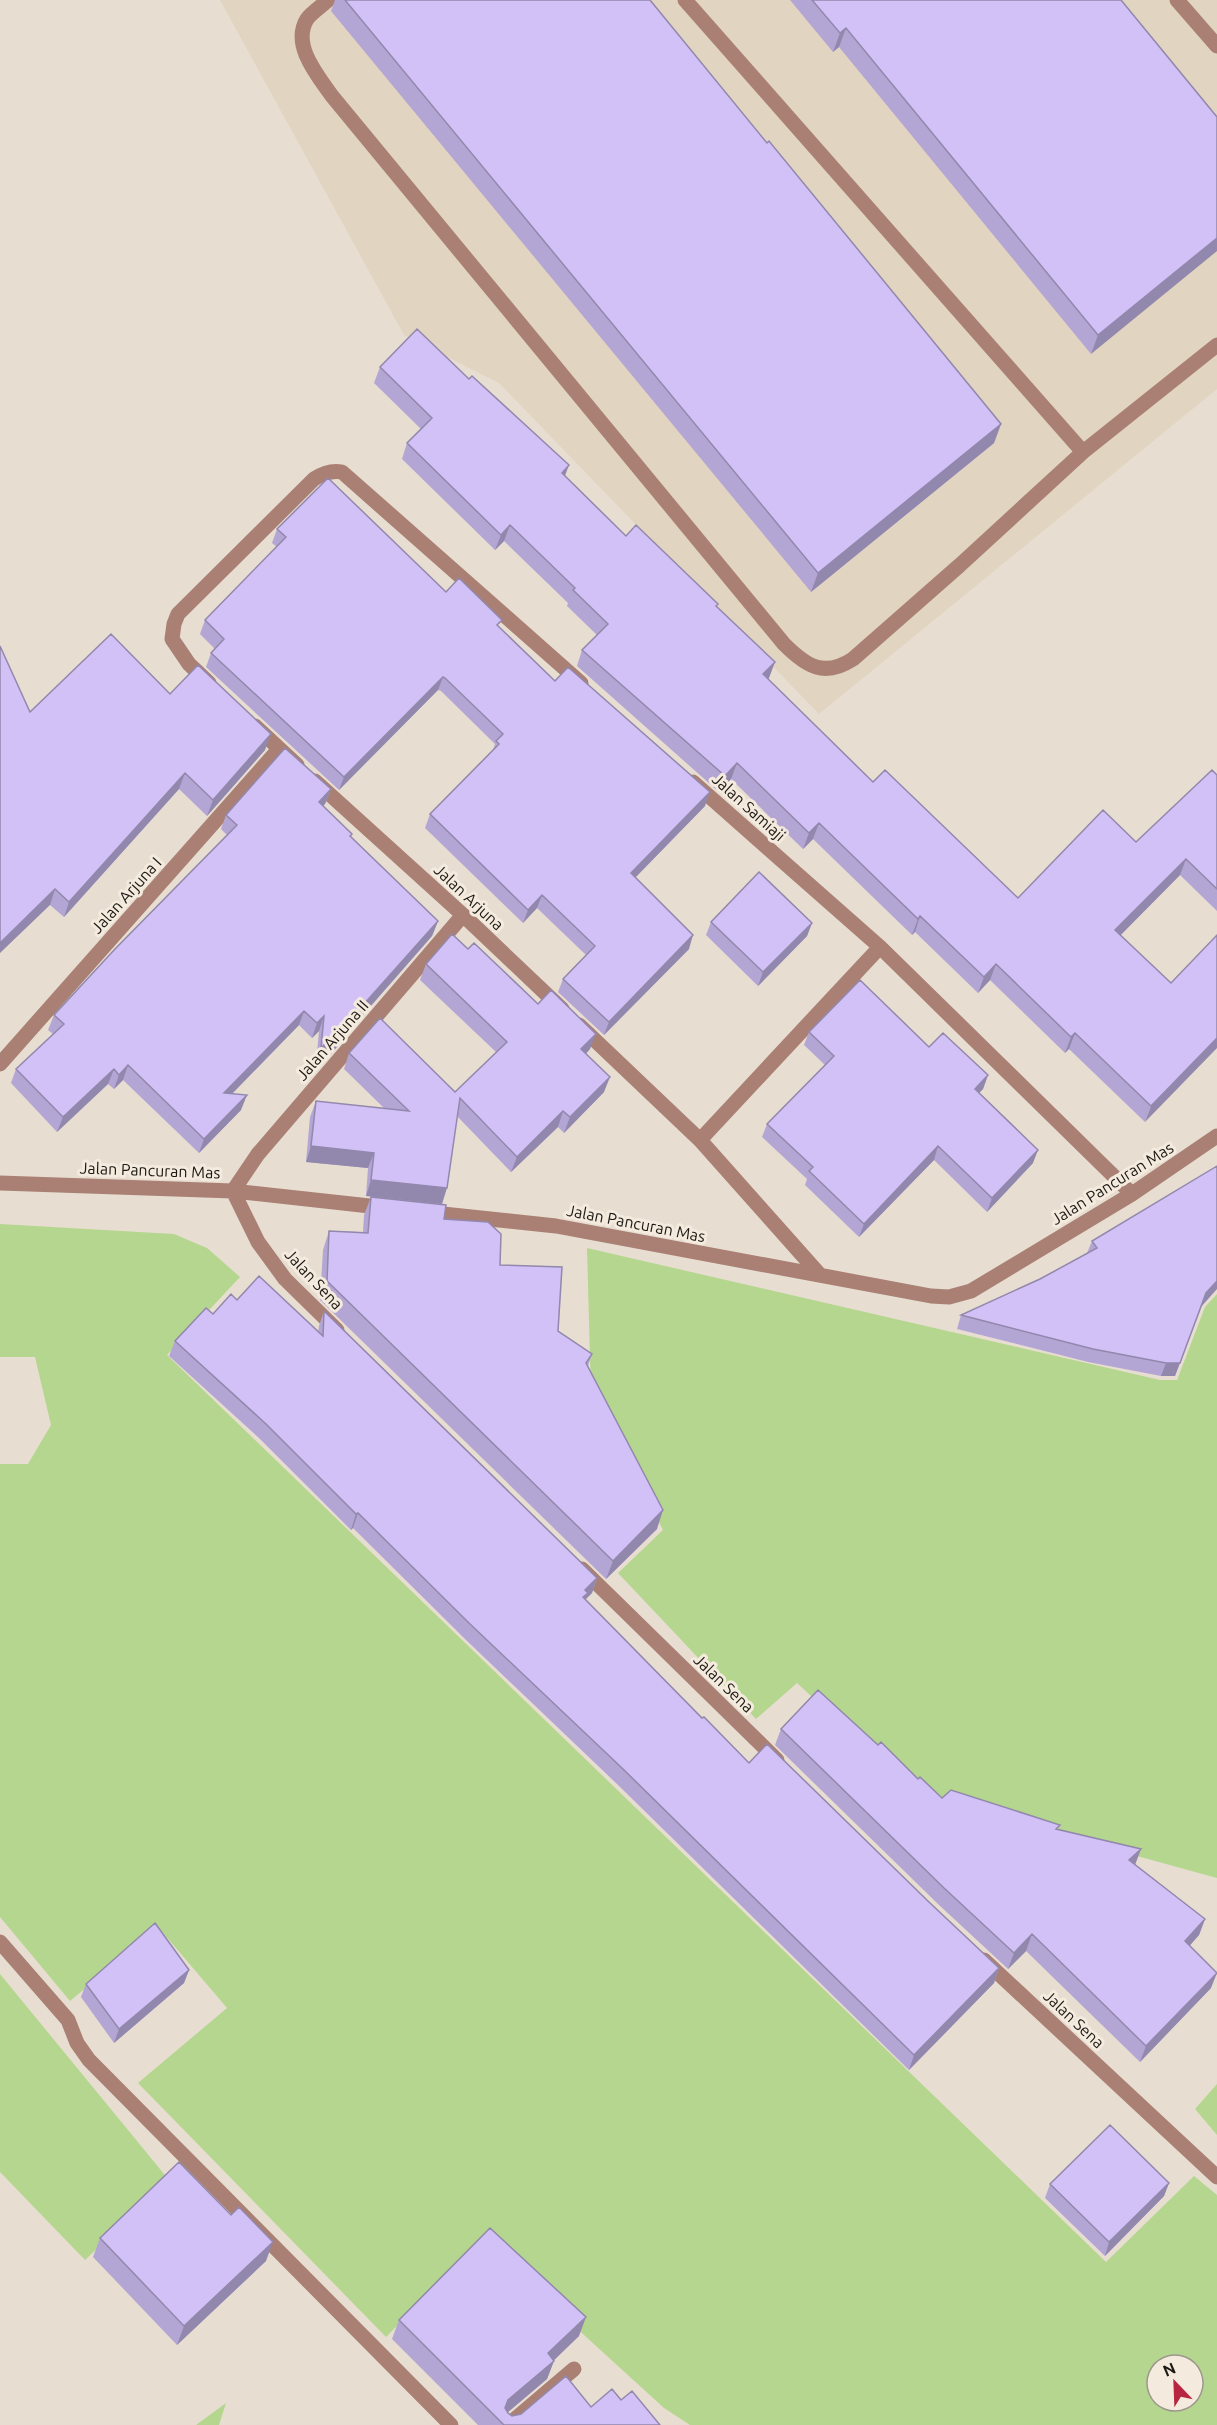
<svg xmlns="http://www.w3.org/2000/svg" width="1217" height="2425" viewBox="0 0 1217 2425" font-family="Ubuntu,sans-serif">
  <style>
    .built { fill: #e1d4c0 }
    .green { fill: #b5d68f; fill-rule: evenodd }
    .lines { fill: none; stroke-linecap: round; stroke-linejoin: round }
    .minor { stroke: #aa8075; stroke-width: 15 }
    .wall { fill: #b4a6d4 }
    .shaded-wall { fill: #9287ac }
    .building { fill: #d1c1f6; stroke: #9287ac; stroke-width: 1.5 }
    .labels { text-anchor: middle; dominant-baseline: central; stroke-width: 6; stroke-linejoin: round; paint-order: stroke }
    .street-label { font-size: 16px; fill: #1c1914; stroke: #f4ebde }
  </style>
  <rect width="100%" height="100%" fill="#e7ded1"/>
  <path class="built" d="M220 0H1217V389L819 714 499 383 404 335Z"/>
  <path class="green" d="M0 1224 174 1234 207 1248 240 1277 167 1355 1106 2262 1194 2176 1217 2195V2425H690L664 2408 481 2241 386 2337 138 2083 227 2008 158 1927 70 2001 0 1917V1464H28L51 1425 35 1357H0ZM1157 2365H1193V2401H1157Z
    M587 1248 1160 1380H1177L1205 1307 1217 1294V1878L926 1798 913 1790 797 1683 756 1719 618 1573 663 1530 591 1394Z
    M0 1974 169 2180 85 2260 0 2172Z
    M1217 2084V2135L1195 2109Z
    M226 2403 219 2425H196Z"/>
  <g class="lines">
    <path class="minor" d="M328 0C322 6 312 12 307 19 291 45 318 76 332 96L784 644C806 666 824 678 853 659L960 565 1083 452 1217 345
      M685 0 1083 452
      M1177 0 1217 46
      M209 683 189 664 172 639 174 624 178 614 314 479C323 473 332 470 342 472L581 683
      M255 726 297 765
      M315 781 463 915 562 1009
      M693 782 880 947 1132 1194
      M579 1025 700 1140 820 1275
      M0 1064 279 749
      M700 1140 880 947
      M0 1183 233 1191 388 1208
      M424 1212 556 1226 931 1296 949 1297 971 1291 1132 1194 1217 1136
      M337 1330 285 1279 258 1242 233 1191 258 1154 463 915
      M582 1569 777 1760
      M0 1942 68 2020 77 2043 89 2060 451 2425
      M984 1960 1217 2177
      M508 2425 574 2369"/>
  </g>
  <path class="wall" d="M335 0H650L767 143 1001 424 994 443 811 592 331 11Z
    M790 0H1121L1217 117 1091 354 839 47 833 52Z
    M380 367 565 476 626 536 717 607 775 662 768 679 873 782 1018 898 1136 842 1217 775V911L1180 875 1120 935 1171 983 1217 935 1145 1122 1069 1049 1065 1053 990 980 978 993 915 932 912 935 813 839 803 849 731 779 719 792 577 666 582 650 597 635 567 606 568 603 504 541 495 550 402 459 407 443 421 429 374 383Z
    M277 529 446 592 499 627 555 681 705 806 635 878 689 949 604 1035 558 992 563 979 586 955 537 908 523 923 425 828 430 814 493 750 495 744 441 691 438 690 339 790 206 667 211 653 215 649 200 634 205 620 277 547 272 543Z
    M170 694 265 750 207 816 179 789 64 917 50 905 30 712Z
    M331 789 325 804 323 806 352 834 351 837 438 921 432 936 362 1016 360 1020 330 1055 326 1052 316 1063 319 1031 312 1038 299 1025 232 1094 241 1110 199 1153 123 1080 114 1089 108 1084 57 1132 11 1083 16 1069 53 1034 48 1030 54 1015 227 835 221 829 226 815Z
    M711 922 812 923 807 936 758 986 706 935Z
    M468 949 538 1004 590 1049 586 1054 604 1092 564 1133 558 1127 511 1172 457 1116 442 1204 366 1196 368 1168 306 1162 310 1117 316 1101 385 1109 344 1069 349 1053 455 1092 496 1052 420 980 426 964Z
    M809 1032 929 1047 988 1075 983 1089 979 1093 1033 1163 987 1212 934 1160 859 1237 805 1185 807 1179 762 1137 767 1124 825 1065 804 1045Z
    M371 1197 444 1219 500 1265 558 1331 592 1354 588 1366 657 1529 606 1579 320 1300 323 1250 329 1231 363 1232 364 1215Z
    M1092 1241 1201 1307 1175 1376H1161L1088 1362 957 1329 961 1315 1040 1279 1087 1253Z
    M237 1300 318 1332 319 1326 324 1311 597 1578 592 1593 585 1599 702 1718 749 1763 930 1903 999 1968 994 1983 909 2070 617 1784 465 1639 353 1528 351 1530 260 1439 169 1356 175 1341 213 1314Z
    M781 1729 878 1745 918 1779 942 1798 1060 1825 1058 1829 1135 1864 1205 1919 1199 1935 1189 1946 1211 1988 1140 2062 1026 1951 1008 1969 938 1904 775 1745Z
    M189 1970 184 1983 114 2043 81 1997 86 1984Z
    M1169 2183 1164 2196 1105 2256 1045 2198 1050 2184Z
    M100 2238 266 2261 177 2345 93 2257Z
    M399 2320 579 2336 554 2360 547 2379 507 2413 512 2416 591 2407 621 2400 660 2425H478L392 2339Z"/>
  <path class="shaded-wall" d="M846 28 839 47 833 52 840 33Z
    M1217 238V251L1091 354 1098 335Z
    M1001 424 994 443 811 592 818 573Z
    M569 465 563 481 562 473Z
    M510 525 504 541 495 550 501 535Z
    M775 662 769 678 757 690 763 674Z
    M443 677 438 690 339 790 344 777Z
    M271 734 265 750 207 816 213 800Z
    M737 763 731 779 719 792 725 776Z
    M185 773 179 789 64 917 69 902Z
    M331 789 325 804 313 816 319 802Z
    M710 792 705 806 626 887 631 873Z
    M819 823 813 839 803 849 809 833Z
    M1186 859 1180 875 1110 946 1115 930Z
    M55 889 50 905 0 953V943Z
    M542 895 537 908 523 923 528 910Z
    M920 916 915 932 912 935 918 919Z
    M438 921 432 936 362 1016 360 1020 330 1055 335 1041 364 1004Z
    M812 923 807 936 758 986 763 972Z
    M693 935 689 949 604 1035 609 1022Z
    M996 964 990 980 978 993 984 977Z
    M304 1011 299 1025 219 1107 224 1093Z
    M324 1016 319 1031 312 1038 317 1023Z
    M1075 1033 1069 1049 1065 1053 1071 1037Z
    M596 1034 590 1049 575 1065 581 1049Z
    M332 1037 326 1052 316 1063 321 1048Z
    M1217 1038V1048L1145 1122 1151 1106Z
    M128 1065 123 1080 114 1089 119 1075Z
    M114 1069 108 1084 57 1132 63 1117Z
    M988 1075 983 1089 970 1102 975 1089Z
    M610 1077 604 1092 564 1133 570 1117Z
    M247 1095 241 1110 199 1153 204 1139Z
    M563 1111 558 1127 511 1172 517 1157Z
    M311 1146 374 1153 368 1168 306 1162Z
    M938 1146 934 1160 859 1237 864 1224Z
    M1038 1150 1033 1163 987 1212 992 1198Z
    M371 1180 447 1188 442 1204 366 1196Z
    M1217 1281V1289L1201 1307 1175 1376H1161L1166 1363 1206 1293Z
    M663 1510 657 1529 606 1579 613 1561Z
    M358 1513 353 1528 351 1530 356 1514Z
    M597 1578 592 1593 585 1600 582 1608 585 1590Z
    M1141 1849 1135 1865 1129 1860Z
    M1205 1919 1199 1935 1179 1958 1185 1941Z
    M1032 1934 1026 1951 1008 1969 1014 1953Z
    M999 1968 994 1983 909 2070 914 2055Z
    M189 1970 184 1983 114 2043 119 2029Z
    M1217 1973 1211 1988 1140 2062 1146 2046Z
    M1169 2183 1164 2196 1105 2256 1109 2242Z
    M273 2242 266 2261 177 2345 184 2326Z
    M586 2317 579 2336 549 2365 554 2361 547 2379 501 2418 508 2400 548 2353Z"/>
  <path class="building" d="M345 0H650L767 143 769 141 1001 424 818 573Z
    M812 0H1121L1217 117V238L1098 335 846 28 840 33Z
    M417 329 469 379 472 376 569 465 562 473 626 536 636 525 718 604 716 606 775 662 763 674 873 782 885 770 1018 898 1103 810 1136 842 1212 770 1217 775V889L1186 859 1115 930 1171 983 1217 935V1038L1151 1106 1075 1033 1071 1037 996 964 984 977 920 916 918 919 819 823 809 833 737 763 725 776 582 650 608 624 573 590 575 588 510 525 501 535 407 443 432 418 380 367Z
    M328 478 446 592 459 578 502 620 497 625 555 681 568 667 710 792 631 873 693 935 609 1022 563 979 595 946 542 895 528 910 430 814 499 744 496 741 503 734 445 678 443 677 344 777 211 653 224 639 205 620 286 537 277 529Z
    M111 634 170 694 198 665 271 734 213 800 185 773 69 902 55 889 0 943V646L30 712Z
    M285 748 331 789 319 802 352 834 350 836 438 921 364 1004 365 1005 335 1041 332 1037 321 1048 324 1016 317 1023 304 1011 224 1093 247 1095 204 1139 128 1065 119 1075 114 1069 63 1117 16 1069 64 1024 54 1015 115 949 237 825 226 815Z
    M759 872 812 923 763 972 711 922Z
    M452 934 468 949 474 943 538 1004 551 990 596 1034 581 1049 610 1077 570 1117 563 1111 517 1157 460 1098 447 1188 371 1180 374 1153 311 1146 316 1101 409 1111 349 1053 380 1018 455 1092 507 1042 426 964Z
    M860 980 929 1047 943 1033 988 1075 975 1089 1038 1150 992 1198 938 1146 864 1224 809 1171 813 1167 767 1124 834 1056 809 1032Z
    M1217 1166V1281L1206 1293 1180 1363H1166L1093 1349 961 1315 1040 1279 1097 1248 1092 1241Z
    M371 1197 446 1205 444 1219 488 1222 501 1234 500 1265 562 1267 558 1331 592 1354 586 1363 663 1510 613 1561 327 1281 329 1231 368 1233Z
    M259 1276 323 1336 324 1311 597 1578 585 1590 588 1593 583 1597 702 1718 704 1717 749 1763 767 1744 930 1903 999 1968 914 2055 623 1769 470 1624 358 1513 356 1514 266 1424 175 1341 206 1308 213 1314 231 1294 237 1300Z
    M818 1690 878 1745 881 1742 918 1779 920 1777 942 1798 951 1790 1060 1825 1056 1829 1141 1849 1129 1860 1205 1919 1185 1941 1217 1973 1146 2046 1032 1934 1014 1953 944 1888 781 1729Z
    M155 1923 189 1970 119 2029 86 1984Z
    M1110 2125 1169 2183 1109 2242 1050 2184Z
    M179 2162 231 2215 239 2207 273 2242 184 2326 100 2238Z
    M490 2228 586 2317 548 2353 554 2361 508 2400 505 2408 508 2413 512 2416 521 2414 566 2376 591 2407 612 2389 621 2400 632 2391 660 2425H504L399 2320Z"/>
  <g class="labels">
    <g class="street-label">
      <text transform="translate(749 807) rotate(42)">Jalan Samiaji</text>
      <text transform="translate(126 895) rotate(-48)">Jalan Arjuna I</text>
      <text transform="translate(469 897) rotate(43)">Jalan Arjuna</text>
      <text transform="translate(332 1040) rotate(-49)">Jalan Arjuna II</text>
      <text transform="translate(150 1170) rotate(2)">Jalan Pancuran Mas</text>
      <text transform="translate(1112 1183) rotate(-32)">Jalan Pancuran Mas</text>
      <text transform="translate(636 1223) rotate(11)">Jalan Pancuran Mas</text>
      <text transform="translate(314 1279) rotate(47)">Jalan Sena</text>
      <text transform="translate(724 1683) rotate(44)">Jalan Sena</text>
      <text transform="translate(1074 2019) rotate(43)">Jalan Sena</text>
    </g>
  </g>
  <g transform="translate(1175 2383) rotate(337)"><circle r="28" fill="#f4ebde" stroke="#9e978d" stroke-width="1.5"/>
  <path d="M0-4.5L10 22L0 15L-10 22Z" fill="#b72540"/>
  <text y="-9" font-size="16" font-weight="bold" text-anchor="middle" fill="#1c1914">N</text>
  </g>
</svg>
